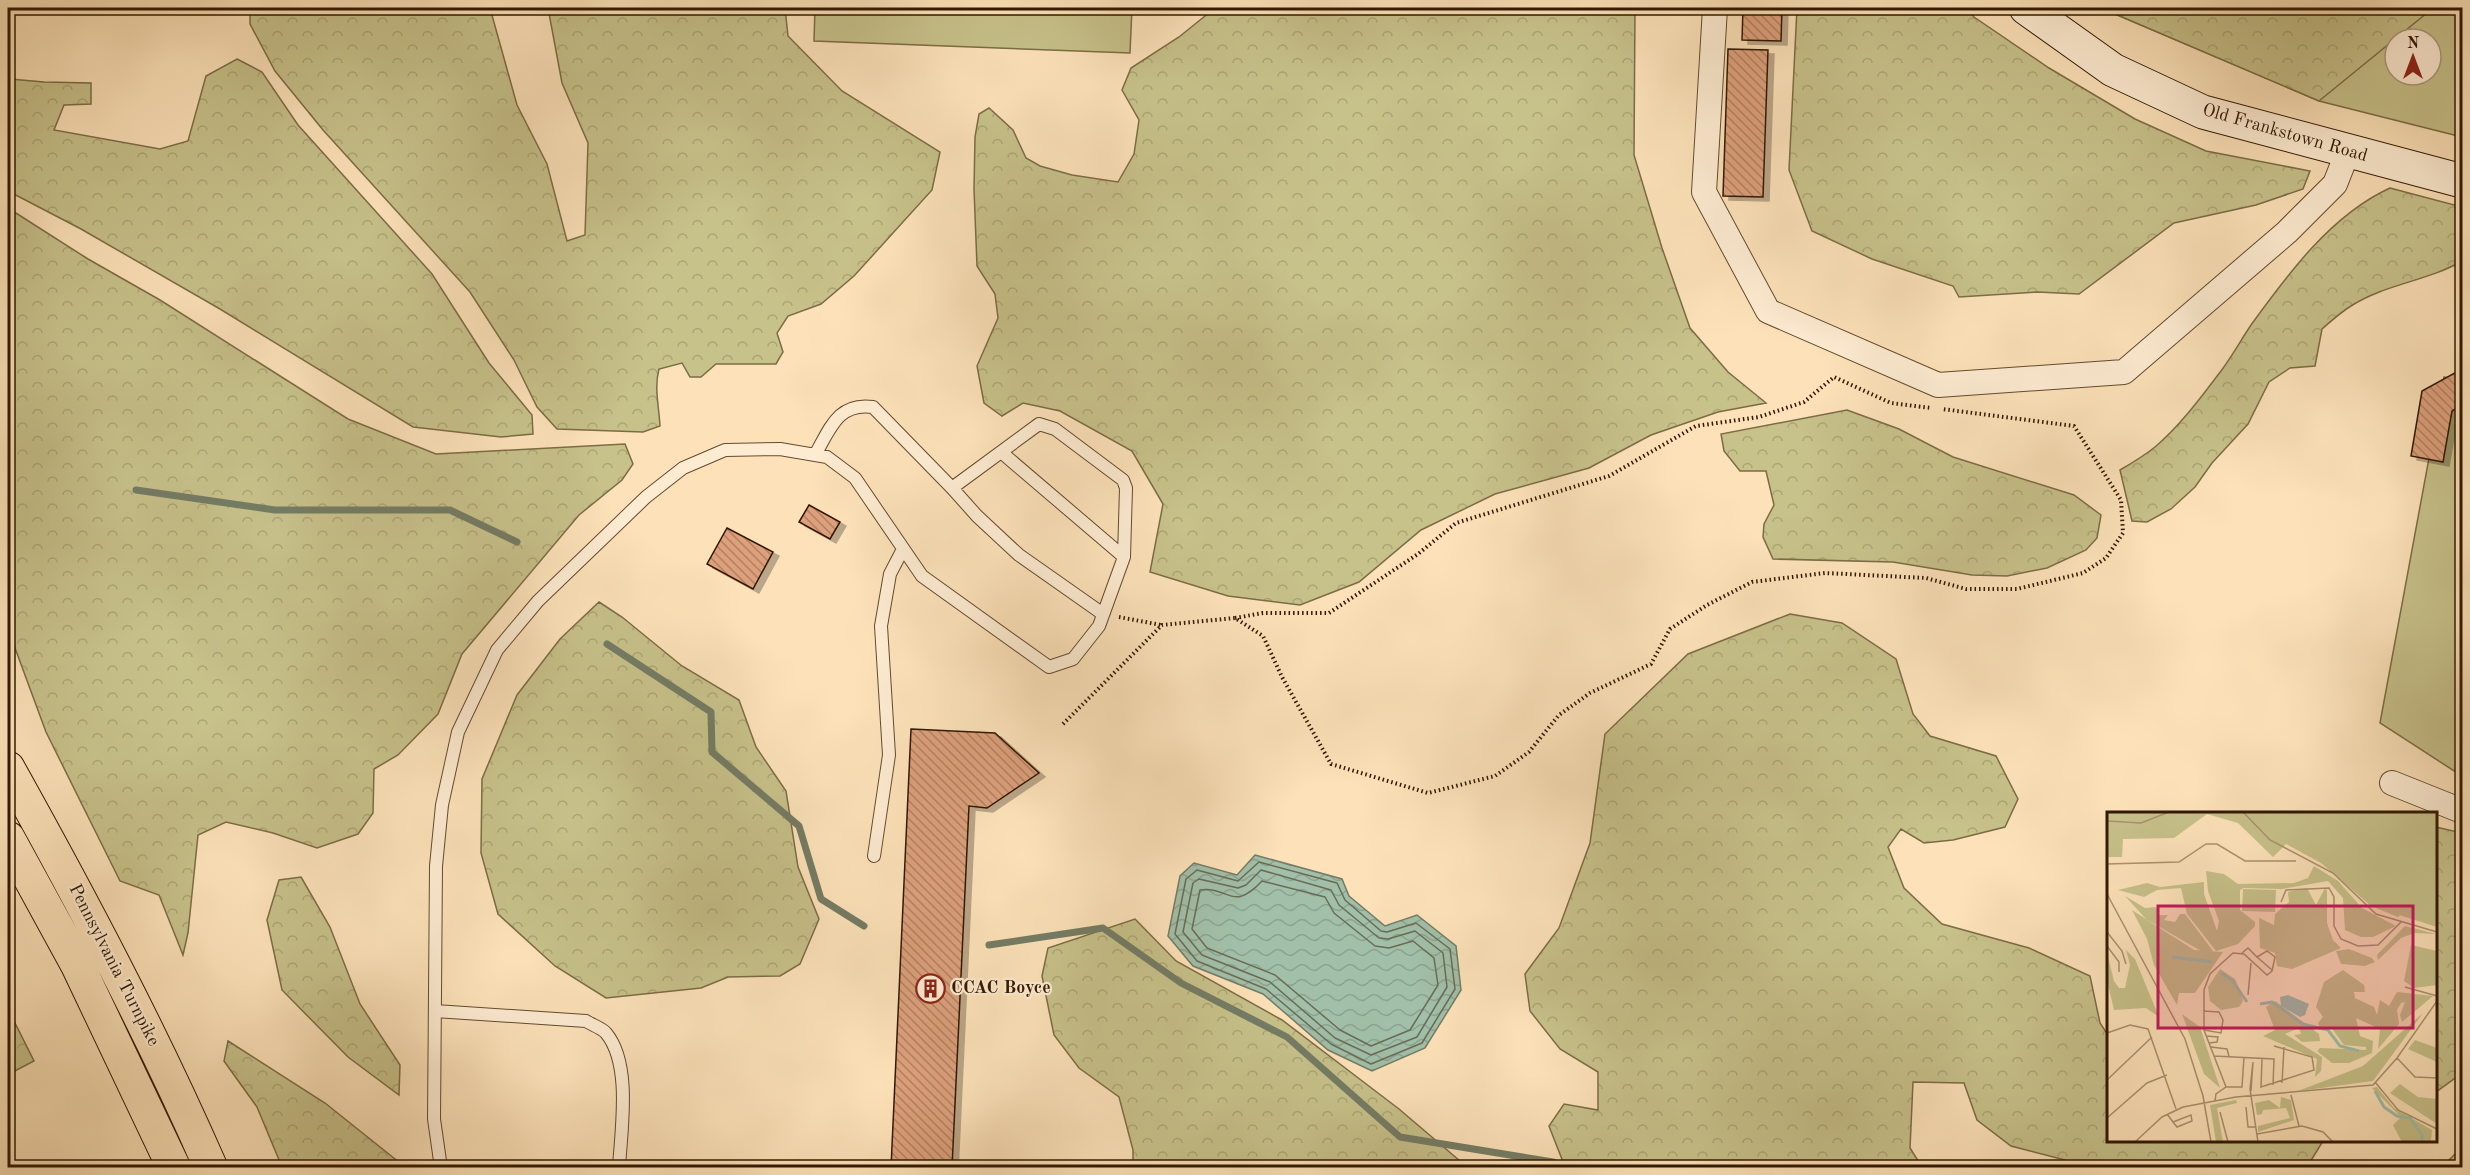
<svg xmlns="http://www.w3.org/2000/svg" width="2470" height="1175" viewBox="0 0 2470 1175" font-family="'Old Standard TT',serif">
  <style>
    .green { fill: #c7c18a; stroke: #7c6c45; stroke-width: 1.5; fill-rule: evenodd }
    .forest { fill: url(#forest-crowns); stroke: #7c6c45; stroke-width: 1.5 }
    .water { fill: url(#water-waves); stroke: #747c65; stroke-width: 1.5 }
    .lines { fill: none; stroke-linecap: round; stroke-linejoin: round }
    .shore { stroke: #696c54; stroke-width: 1.5 }
    .stream { stroke: #747c65; stroke-width: 7 }
    .building { fill: url(#building-back-hatch); stroke: #311800; stroke-width: 1.5; filter: url(#shadow) }
    .lane-casing { stroke: #644a2e; stroke-width: 14 }
    .street-casing { stroke: #644a2e; stroke-width: 26 }
    .secondary-casing { stroke: #311800; stroke-width: 35 }
    .highway-casing { stroke: #311800; stroke-width: 35 }
    .path { stroke: #311800; stroke-width: 4; stroke-dasharray: 1.5 3; stroke-linecap: butt }
    .lane { stroke: #feecd2; stroke-width: 12 }
    .street { stroke: #feecd2; stroke-width: 24 }
    .secondary { stroke: #feecd2; stroke-width: 33 }
    .highway { stroke: #fde2b9; stroke-width: 33 }
    .labels { text-anchor: middle; dominant-baseline: central; stroke-width: 4.5; stroke-linejoin: round; paint-order: stroke }
    .street-label { font-size: 18px; fill: #311800; stroke: #feecd2 }
    .poi-label { font-size: 18px; font-weight: bold; fill: #311800; stroke: #feecd2; text-anchor: start }
    .inset-river { fill: none; stroke: #a1bfa9; stroke-width: 3 }
    .inset-road { fill: none; stroke: #ab916f; stroke-width: 1.5 }
    .view { fill: #c2185b; fill-opacity: 0.15; stroke: #c2185b; stroke-width: 3 }
    .inset-edge { fill: none; stroke: #311800; stroke-width: 3 }
  </style>
  <defs>
    <pattern id="forest-crowns" width="20" height="18" patternUnits="userSpaceOnUse" patternTransform="scale(1.5)"><rect width="20" height="18" fill="#c7c18a"/><path d="M2 6a3 3 0 1 1 6 0M12 15a3 3 0 1 1 6 0" fill="none" stroke="#aba575"/></pattern>
    <pattern id="water-waves" width="16" height="10" patternUnits="userSpaceOnUse" patternTransform="scale(1.5)"><rect width="16" height="10" fill="#a1bfa9"/><path d="M0 5q4-4 8 0t8 0" fill="none" stroke="#8ba390"/></pattern>
    <pattern id="building-back-hatch" width="6" height="6" patternUnits="userSpaceOnUse" patternTransform="scale(1.5)"><rect width="6" height="6" fill="#dca07b"/><path d="M-1 5l2 2M0 0l6 6M5-1l2 2" fill="none" stroke="#b38162"/></pattern>
    <filter id="shadow"><feDropShadow dx="6" dy="4" stdDeviation="0" flood-color="#0004"/></filter>
  </defs>
  <rect width="100%" height="100%" fill="#fde2b9"/>
  <filter id="stains"><feTurbulence type="fractalNoise" baseFrequency=".00333" numOctaves="4"/><feColorMatrix values="0 0 0 0 .2 0 0 0 0 .09 0 0 0 0 .02 0 0 0 .5 -.17"/></filter>
  <radialGradient id="worn" r=".72"><stop offset=".6" stop-color="#630" stop-opacity="0"/><stop offset="1" stop-color="#630" stop-opacity=".3"/></radialGradient>
  <path class="green" d="M815 8H1132L1130 53 814 41Z
    M2101 8H2462V137L2319 101ZM2395 39H2431V75H2395Z
    M2444 377 2462 380V776L2380 723Z"/>
  <path class="forest" d="M250 8H490L517 105 547 164 567 241 585 235 588 143 562 83 548 8H785L788 36 842 91 940 152 932 190 854 276 821 304 788 316 777 333 783 352 776 364H716L701 377H690L682 363 659 369C654 387 659 407 660 426L643 432 557 429 537 407 514 360 470 292 323 130 275 71 250 24Z
    M1215 8H1635L1634 155 1662 248 1690 328 1728 372 1766 403 1718 412 1651 435 1589 468 1495 494 1421 530 1359 582 1300 605 1228 596 1150 572 1163 504 1132 451 1060 411 1023 403 1002 416 984 403 977 366 998 318 995 294 977 266 974 189 975 137 979 114 989 108 1013 130 1026 158 1040 166 1072 175 1118 182 1134 154 1139 120 1122 90 1131 68 1179 37Z
    M1797 8H1966L1974 17 2049 68 2135 119 2206 151 2310 171 2303 189 2256 205 2174 223 2079 294 2037 292 1959 297 1953 286 1872 259 1812 231 1789 170Z
    M2101 8H2433L2319 101Z
    M237 59 262 72 298 125 432 274 489 363 532 415 533 434 501 437 413 427 220 309 81 229 8 191V65L10 79 44 82 91 83V104L64 105 54 130 160 149 188 141 206 76Z
    M2390 188 2462 207V261C2428 281 2385 284 2351 306 2341 312 2331 321 2322 329L2315 366 2290 368 2269 382 2248 424 2212 463 2195 487 2171 509 2147 522 2132 521 2120 470C2132 463 2144 456 2155 447 2180 426 2201 397 2221 371 2232 356 2241 340 2251 325 2288 274 2331 215 2390 188Z
    M8 208 88 259 160 300 348 419 436 454 625 444 633 464 622 480 579 515 462 654 438 714 398 755 374 769 373 813 358 834 317 848 273 833 226 822 198 835 188 933 183 955 159 895 120 881 46 732 8 629Z
    M1847 410 1899 429 1953 457 2074 495 2101 515 2097 538 2086 550 2047 568 2007 576 1972 575 1893 562 1773 559 1763 537 1764 524 1774 505 1766 471H1740L1724 451 1721 434Z
    M599 602 622 617 682 666 739 700 756 747 786 791 798 867 819 919 800 964 780 976 728 977 701 988 606 998 555 966 498 914 481 853 482 779 517 695 560 639Z
    M1790 614 1842 623 1896 659 1913 714 1930 736 1996 756 2018 799 2005 827 1953 840 1924 843 1901 829 1888 847 1904 888 1942 924 2029 948 2090 976 2100 1023 2108 1035V1140L2323 1141 2307 1167H2092L2011 1146 1977 1120 1964 1083 1913 1082 1910 1148 1922 1167 1680 1168 1678 1164 1629 1162 1625 1167H1565L1549 1126 1564 1104 1598 1110V1072L1560 1049 1530 1011 1525 974 1559 928 1590 843 1605 734 1688 654Z
    M2436 827 2462 833V1073L2436 1092Z
    M301 877 330 927 360 1004 400 1065 399 1095 348 1057 282 990 267 920 279 880Z
    M1135 919 1176 961 1282 1020 1399 1109 1467 1167H1133V1150L1119 1097 1079 1068 1054 1035 1042 976 1048 948Z
    M8 1009 34 1061 11 1073 8 1070Z
    M228 1041 325 1103 405 1167H282L257 1107 224 1061Z
    M2462 1147V1167H2442Z"/>
  <path class="water" d="M1255 855 1342 879 1349 896 1385 926 1417 915 1456 946 1461 990 1425 1048 1372 1071 1328 1050 1263 994 1193 966 1168 936 1180 876 1194 863 1237 875Z"/>
  <g class="lines">
    <path class="shore" d="M1259 862 1337 883 1345 900 1381 931 1387 932 1416 923 1450 949 1455 989 1422 1043 1371 1064 1331 1044 1266 989 1197 961 1175 934 1186 879 1197 870 1238 881Z
      M1261 870 1331 890 1339 905 1379 938 1388 939 1415 931 1443 953 1447 987 1417 1037 1371 1055 1335 1038 1270 982 1202 955 1183 932 1193 883 1199 879 1238 888 1246 885Z
      M1262 881 1325 897 1334 913 1375 946 1389 948 1413 941 1434 958 1438 985 1410 1030 1371 1046 1340 1030 1275 975 1207 948 1192 929 1200 890C1230 886 1232 913 1262 881Z"/>
    <path class="stream" d="M136 490 275 510H450L517 542
      M607 644 711 712 712 752 799 826 821 899 864 926
      M989 945 1103 928 1181 983 1287 1037 1400 1137 1553 1162 1568 1168"/>
  </g>
  <path class="building" d="M1743 8H1782L1781 41 1742 40Z
    M1728 49 1768 50 1763 197 1723 196Z
    M2462 369V405L2452 411 2443 462 2411 456 2422 391Z
    M809 505 840 522 830 539 799 522Z
    M727 528 773 552 753 589 707 564Z
    M911 729 995 733 1039 773 987 808 969 806 952 1168H891Z"/>
  <g class="lines">
    <defs>
      <path id="lane" d="M1001 452 1124 557
        M952 488 977 516 1019 555 1103 614
        M874 856 889 755 881 626 890 574 903 549
        M435 1011 586 1021C592 1025 602 1028 606 1033 632 1064 621 1130 619 1168
        M441 1168 434 1119 436 866 442 805 458 732 497 650 538 601 646 497 683 468 725 450 780 449 827 457 855 478 922 576 1049 667 1073 659 1099 626 1124 557 1126 488 1123 480 1055 429 1039 424 952 488 873 407C838 402 830 429 815 455"/>
      <path id="street" d="M1715 8 1704 192 1768 311 1938 385 2124 372 2287 232 2335 184 2348 151
        M2392 783 2462 811"/>
      <path id="secondary" d="M2026 8 2113 70 2203 112 2462 181"/>
      <path id="highway" d="M8 768C81 899 150 1029 211 1168
        M8 838 77 964 174 1168"/>
    </defs>
    <use href="#lane" class="lane-casing"/>
    <use href="#street" class="street-casing"/>
    <use href="#secondary" class="secondary-casing"/>
    <use href="#highway" class="highway-casing"/>
    <path class="path" d="M1119 617 1161 625
      M1235 618 1263 613H1329L1418 554 1456 523 1609 476 1696 426 1759 417 1804 402 1834 377 1891 403 1931 408
      M1063 724 1162 625 1235 618 1263 636 1282 677 1331 764 1428 793 1495 776 1529 752 1559 715 1590 693 1651 664 1670 629 1707 605 1752 582 1825 573 1926 578 1966 589H2017L2083 573 2106 558 2123 533 2121 500 2074 426 1942 409"/>
    <use href="#lane" class="lane"/>
    <use href="#street" class="street"/>
    <use href="#secondary" class="secondary"/>
    <use href="#highway" class="highway"/>
  </g>
  <defs>
    <symbol id="building-ring" viewBox="-11 -11 22 22"><circle r="9.5" fill="#feecd2" stroke="#8f2418" stroke-width="1.5"/><path d="M-4-6H4V6H1V3H-1V6H-4ZM-2.5-4.3h1.7v1.8h-1.7ZM.8-4.3h1.7v1.8H.8ZM-2.5-1h1.7V.8h-1.7ZM.8-1h1.7V.8H.8Z" fill="#8f2418"/></symbol>
  </defs>
  <g fill-rule="evenodd">
    <use href="#building-ring" x="914" y="972" width="33" height="33"/>
  </g>
  <g class="labels">
    <g class="street-label">
      <text transform="translate(2285 133) rotate(16)">Old Frankstown Road</text>
      <text transform="translate(114 965) rotate(63)">Pennsylvania Turnpike</text>
    </g>
    <g class="poi-label">
      <text x="951" y="988">CCAC Boyce</text>
    </g>
  </g>
  <g transform="translate(2107 812)">
    <rect width="330" height="330" fill="#fde2b9"/>
    <path d="M0 0H330V115L264 94 214 51 179 32 166 45 131 11 100 2 67 26 16 27 15 45H0ZM136 77 169 78 168 100 135 99ZM304 133 330 139V173L307 176 297 169Z" fill="#c7c18a"/>
    <path d="M0 0H38L41 2 40 6 30 9 0 6ZM318 0H330V74L324 73 291 105 264 94 250 75 270 87 281 71 301 81 313 75 312 71H301L310 20 318 14ZM249 3 277 10 253 53 261 64 258 70 232 51ZM305 3 307 37 297 60 289 67 274 58 290 37ZM229 18 233 20 225 36 212 34 198 25 223 26ZM207 54 231 69 255 96 289 114 266 125H254L238 118 236 86 221 69 175 77 137 76 133 78V98L148 110V114L131 132 109 139 80 102 74 76 50 78 37 85 11 78 40 71 53 75 97 70V82L110 119 112 109 101 79 99 59 117 62 131 72 187 71 201 66ZM200 76 209 93 218 76 220 79V111L226 128 234 136 185 157 170 154 168 141 153 136 152 106 167 113 168 102 182 90 181 80ZM18 84 38 96 49 95 52 103H61L57 108 68 110 73 102H78L106 139H94L39 107ZM25 98 87 138 116 140 88 181H72L70 193 47 153 40 127ZM298 114 329 122 307 121 294 126 271 148 270 143ZM242 137 265 146 268 150 258 154 234 152 229 139ZM19 138 28 147 52 205 39 196 7 198 0 168V141L7 169 12 176H18L23 153ZM113 157 128 167 132 176 136 189 132 195 114 198 103 189 101 175ZM236 158 257 173 258 180H247L248 186 267 195 270 203 273 188 282 194 290 180 326 184 295 210 293 203 298 190 294 191 290 198 292 212 271 237 273 217 249 206 253 224 266 229 265 241 242 251H225L210 239 213 236 259 238V235L237 233 224 215 214 218 211 211 216 205 209 195 217 170ZM168 189 212 222 213 229 195 230 187 223 194 222 192 216 178 222 215 245 214 259 208 265 210 247 156 224 168 218 159 195ZM316 201 266 269 191 279 256 254ZM75 202 93 215 113 276 97 262ZM308 228 330 236V250L301 237ZM293 272 311 285 330 287V312L283 281ZM270 275 287 296 325 318 324 330H295L286 313 294 305 265 276ZM174 285 184 288 187 308 151 320V314L183 306 179 296 156 298 155 302 150 303 148 291 162 288 173 296ZM129 288 130 291 110 296 116 330H109L103 293Z" fill="#c7c18a"/>
    <path d="M181 183 202 192 198 203 193 205 174 194 173 185Z" fill="#a1bfa9"/>
    <path class="inset-river" d="M65 145 105 150M114 161 125 168 140 190M153 192 165 190 196 212 221 218 233 234 252 239M268 279 277 295 290 304 303 306 315 323V330"/>
    <path class="inset-road" d="M136 0 163 28 226 61 269 102 330 120M0 9 34 11 62 0M0 52 72 50 99 32H110L138 49H189M0 82 78 227 96 284 104 330M174 90 179 78 222 76 227 85V114L234 127 251 134 271 133 294 110M0 120 15 139 19 152M0 134 12 150V160M150 145 165 158M298 175 330 184M141 183 144 151M96 199 112 200 116 208 114 221 97 218M0 221 23 213 41 217 69 297M99 224 111 225 110 230 102 231M104 235 120 237 122 244M107 244 167 247 166 273M290 246 308 265 330 266M155 247 154 275 207 258 205 245 167 234M0 268 45 225M268 270 291 298 330 317M175 271 177 235M119 275 97 218V178L103 162 126 141 137 142 160 163 165 159 168 145 160 139 150 145 141 136 135 141M144 279 146 250 143 277 151 330M184 283 192 314M108 289 109 282 119 275H135L137 245M139 295 141 315H149M113 300 121 330M60 302 66 310 70 315 85 309 84 303 66 310M0 306 40 271 60 263M150 322 195 314 216 320 226 330M28 330 55 305 76 295 129 285 266 273 290 246 330 189"/>
    <path class="view" d="M51 94H306V216H51Z"/>
    <rect width="330" height="330" class="inset-edge"/>
  </g>
  <rect width="2470" height="1175" fill="none" stroke="#fde2b9" stroke-width="30"/>
  <rect x="9" y="9" width="2452" height="1157" fill="none" stroke="#311800" stroke-width="3"/>
  <rect x="15" y="15" width="2440" height="1145" fill="none" stroke="#311800" stroke-width="1.5"/>
  <g transform="translate(2413 57)"><circle r="28" fill="#feecd2" stroke="#ac977e" stroke-width="1.5"/>
  <path d="M0-4.5L10 22L0 15L-10 22Z" fill="#8f2418"/>
  <text y="-9" font-size="16" font-weight="bold" text-anchor="middle" fill="#311800">N</text>
  </g>
  <rect width="100%" height="100%" filter="url(#stains)"/>
  <rect width="100%" height="100%" fill="url(#worn)"/>
</svg>
